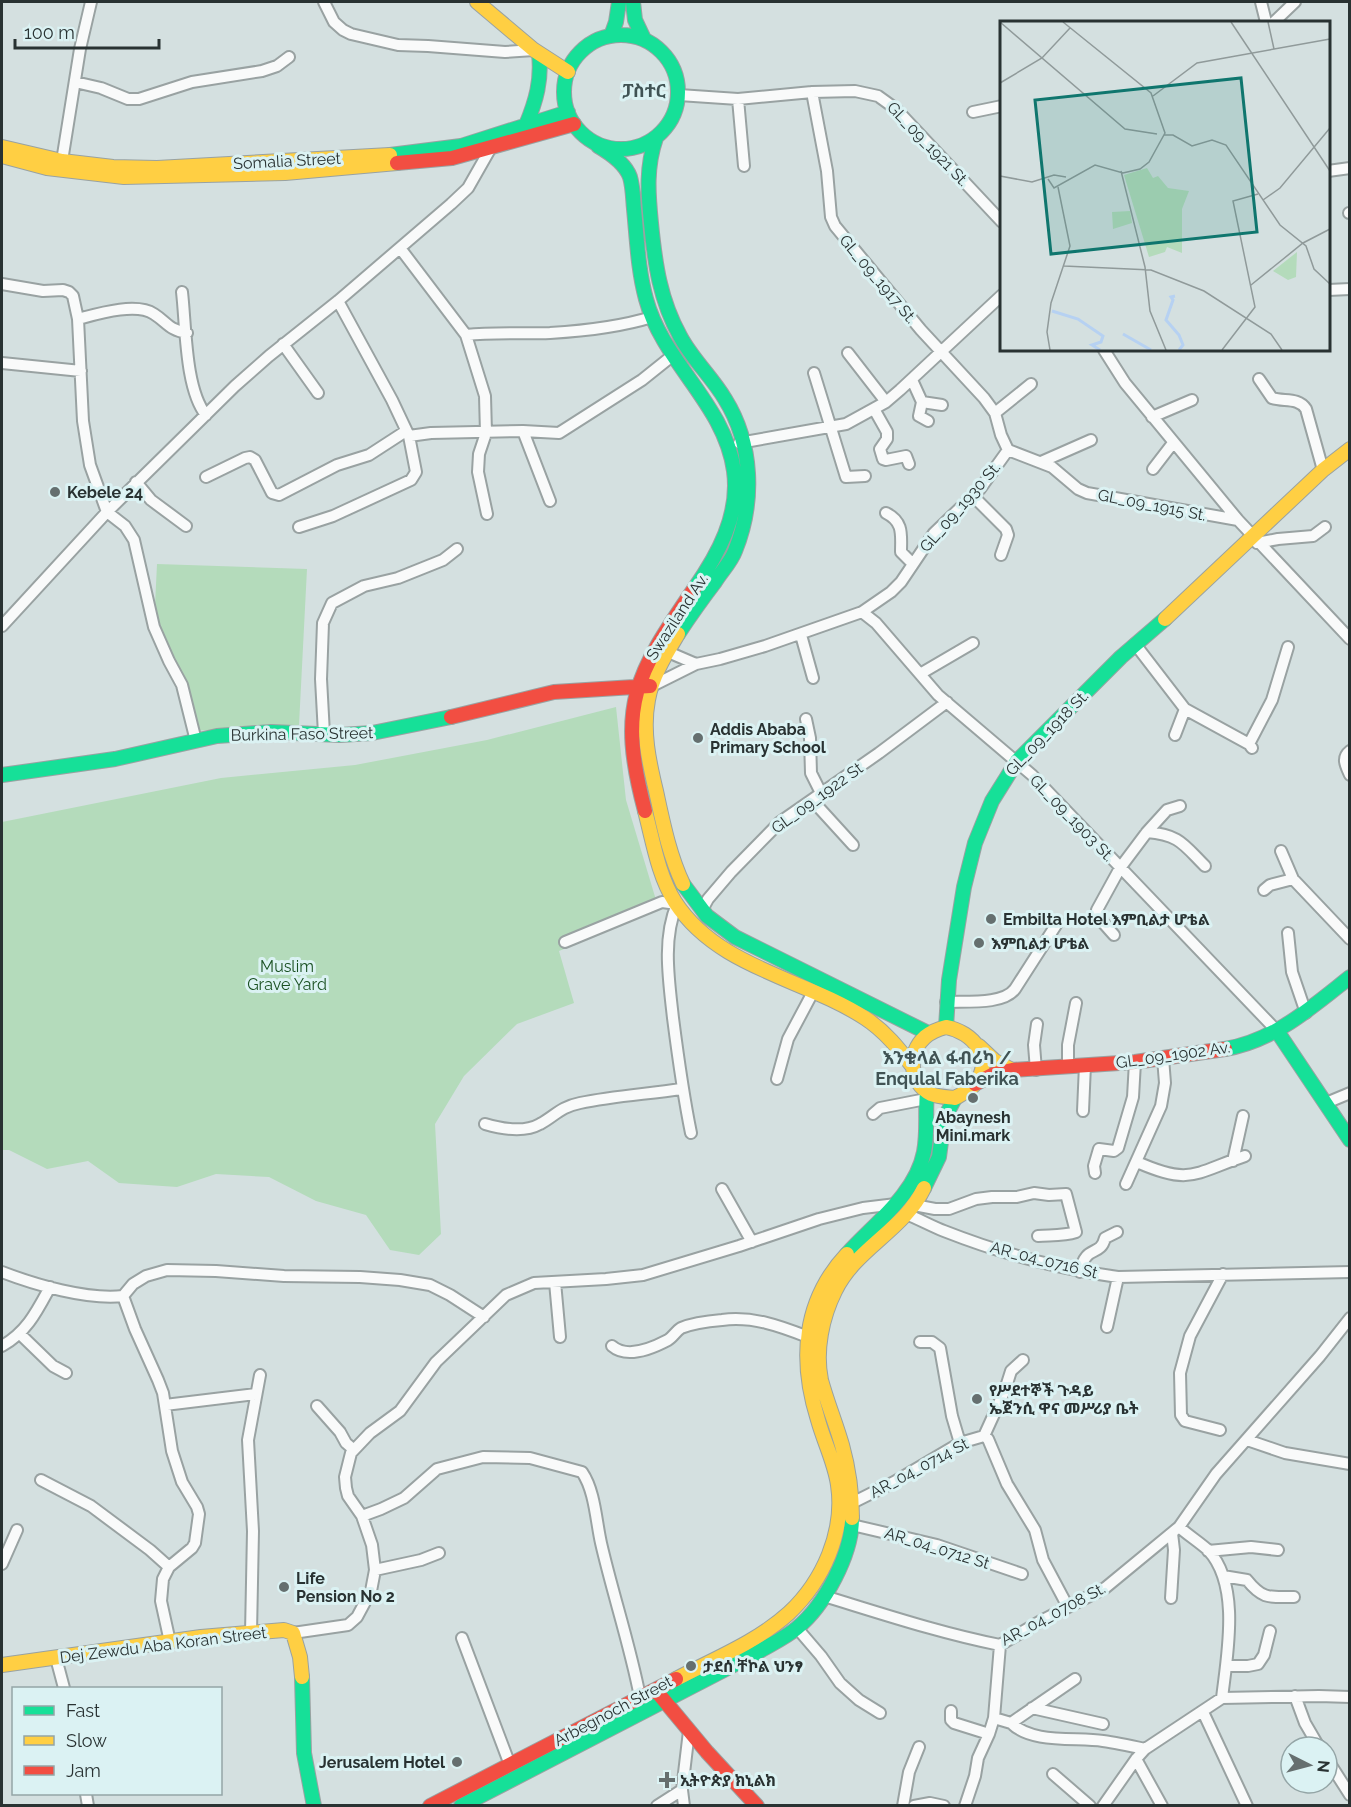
<svg xmlns="http://www.w3.org/2000/svg" width="1351" height="1807" viewBox="0 0 1351 1807" font-family="Raleway,'Noto Sans Ethiopic',sans-serif">
  <style>
    .green { fill: #b4dbbb }
    .lines { fill: none; stroke-linecap: round; stroke-linejoin: round }
    .street-casing { stroke: #99a2a2; stroke-width: 14 }
    .fast-casing { stroke: #99a2a2; stroke-width: 16 }
    .slow-casing { stroke: #99a2a2; stroke-width: 16 }
    .jam-casing { stroke: #99a2a2; stroke-width: 16 }
    .street { stroke: #f9fafa; stroke-width: 10 }
    .fast { stroke: #16e098; stroke-width: 14 }
    .slow { stroke: #ffcf43; stroke-width: 14 }
    .jam { stroke: #f24e42; stroke-width: 14 }
    .poi-dot { fill: #656f6f; stroke: #dbf2f3; stroke-width: 2 }
    .labels { text-anchor: middle; dominant-baseline: central; stroke-width: 6; stroke-linejoin: round; paint-order: stroke }
    .street-label { font-size: 16px; fill: #293232; stroke: #dbf2f3 }
    .poi-label { font-size: 16px; font-weight: bold; fill: #293232; stroke: #dbf2f3; text-anchor: start }
    .park-label { font-size: 16px; fill: #195021; stroke: #dbf2f3 }
    .neighbourhood-label { font-size: 18px; font-weight: bold; fill: #405354; stroke: #dbf2f3 }
    .inset-river { fill: none; stroke: #b6d1f2; stroke-width: 3 }
    .inset-road { fill: none; stroke: #909a9a; stroke-width: 1.5 }
    .view { fill: #0f766e; fill-opacity: 0.15; stroke: #0f766e; stroke-width: 3 }
    .inset-edge { fill: none; stroke: #293232; stroke-width: 3 }
  </style>
  <rect width="100%" height="100%" fill="#d4e0e0"/>
  <path class="green" d="M157 564 307 569 299 725 191 731 183 680 154 626Z
    M616 707 626 800 659 910 559 951 574 1003 517 1024 464 1076 435 1124 441 1234 419 1255 390 1250 366 1215 316 1201 269 1177 216 1174 177 1187 119 1183 88 1161 47 1169 9 1150H2V822L221 778 355 765 487 740Z"/>
  <g class="lines">
    <defs>
      <path id="street" d="M324 2 334 22 343 30 351 34 398 45 428 46 505 52 534 50
        M1261 2 1266 22
        M1274 22 1295 2
        M75 82 101 88 128 99H139L192 82 262 71 277 66 289 57
        M812 92 827 171 831 217 835 226 921 330 984 398 995 413 1001 435 1008 450 1052 467 1078 489 1087 493 1238 520
        M679 95 738 99 812 92 855 91 878 96 896 109 1002 222
        M738 99 744 166
        M973 112 1002 106
        M62 161 80 49 91 2
        M1328 171 1350 168
        M1349 213H1350
        M400 248 466 335 485 396 486 433 479 454 478 472 487 514
        M2 284 43 291 63 290 69 292 73 296 78 319 83 421 90 465 107 512 125 526 134 540 154 627 169 661 182 685 196 741
        M1328 290 1350 289
        M182 292C186 326 185 389 206 415
        M78 319C97 314 136 302 154 314 168 323 169 330 187 333
        M466 335C494 332 522 334 550 333 583 331 620 327 652 317
        M283 344 318 393
        M1104 350 1125 383 1238 520 1350 639
        M848 353 886 402
        M2 363 81 371
        M814 373 846 477 865 476
        M1259 379 1272 398C1284 402 1298 397 1306 409L1323 470
        M912 380 922 402 919 416 928 421
        M922 402 942 405
        M874 409 887 432V439L880 449 883 459 886 460 906 456 909 464
        M995 413 1031 384
        M1152 417 1192 400
        M523 431 550 501
        M409 436 431 433 523 431 559 433 642 380 672 356
        M739 443 846 424 886 402 900 390 1002 295
        M1041 462 1091 440
        M1153 469 1173 443
        M206 477 245 458 250 457 255 460 272 493 279 495 337 465 369 455 406 431
        M136 482 151 500 186 526
        M973 496 1006 529 1008 535 1001 555
        M886 513C904 522 901 535 901 552L913 564
        M299 527 333 516 411 480 416 472 409 436 392 400 338 301
        M1257 543 1278 539 1313 536 1325 527
        M862 612 876 623 938 695 1032 775 1277 1031
        M2 626 107 512 235 386 269 356 338 301 451 204 468 188 493 144
        M801 635 813 678
        M1135 644 1185 709 1249 744 1252 748
        M668 652 696 664
        M920 674 973 643
        M652 686 696 664 720 659 765 646 862 612 891 592 901 582 934 533 980 489 1008 450
        M806 719 810 738 811 773 821 793
        M324 734 321 679 323 623 332 603 364 586 398 578 443 560 457 549
        M1175 735 1185 709
        M1249 744 1272 700 1288 647
        M1350 751C1341 758 1346 766 1350 775
        M812 800 853 845
        M1147 832C1180 835 1183 844 1205 866
        M1281 851 1293 879 1350 939
        M1264 890 1270 885 1293 879
        M702 910 708 899 731 872 780 822 879 753 947 702
        M1288 933 1292 972 1306 1013
        M1114 935 1098 917 1097 910 1120 868 1147 832 1167 810 1180 806
        M565 942 662 902 677 904C662 939 669 981 673 1018 678 1057 683 1094 691 1133
        M946 1002C966 1001 1003 1005 1015 989L1058 922
        M1068 1066V1045L1076 1003
        M1036 1070 1034 1045 1037 1024
        M777 1079 788 1039 813 992
        M1326 1103 1350 1093
        M1083 1111 1085 1065
        M873 1114 880 1108 926 1099
        M485 1124C502 1129 524 1133 540 1124 555 1116 560 1107 580 1103 613 1096 648 1094 681 1089
        M1233 1161 1243 1116
        M1137 1162C1191 1186 1194 1173 1245 1156
        M1095 1173 1094 1166 1099 1149 1114 1151 1118 1148 1133 1097 1135 1062
        M1126 1184 1161 1106 1165 1083 1163 1058
        M722 1189 752 1242
        M914 1205 935 1209H949L976 1199 992 1197H1017L1034 1193 1049 1195 1066 1194 1076 1232C1064 1236 1051 1235 1038 1236
        M906 1214C919 1219 931 1226 944 1231 1000 1253 1058 1269 1118 1277L1350 1272
        M2 1272C36 1285 87 1300 123 1296L133 1284 146 1276 167 1270 216 1271 284 1276 360 1277 400 1280 430 1285 450 1295 484 1317
        M1080 1272C1086 1243 1100 1258 1105 1238L1117 1232
        M555 1282 560 1337
        M123 1296 135 1329 158 1380 163 1393 172 1451 182 1482 197 1507 199 1514 195 1543 192 1548 169 1567 163 1579 161 1601 170 1642
        M1107 1327 1118 1277
        M20 1334 53 1366 66 1373
        M920 1342H932L940 1348 952 1416 960 1443
        M2 1346C27 1332 37 1311 50 1287
        M612 1346C627 1359 651 1349 668 1340 673 1337 676 1331 681 1328 693 1323 710 1321 722 1320 753 1316 780 1326 808 1337
        M165 1405 256 1394
        M317 1406 340 1432 346 1443 353 1449
        M1220 1430 1185 1421 1181 1415 1180 1373 1190 1336 1223 1274
        M984 1436 1005 1390 1011 1371 1023 1360
        M1247 1440 1285 1453 1350 1464
        M41 1480 91 1506 150 1550 169 1567
        M854 1502 894 1482 960 1443 984 1436 988 1439 1007 1484 1035 1530 1043 1560 1068 1607
        M362 1516 381 1509 404 1498 437 1469 483 1457 530 1458 582 1472C595 1491 596 1521 601 1543 613 1595 630 1645 640 1697
        M852 1525 937 1545 1022 1574
        M1179 1527C1188 1535 1199 1542 1208 1550 1241 1585 1227 1655 1222 1698
        M1208 1551 1251 1547 1278 1550
        M2 1564 17 1530
        M375 1570 421 1560 439 1553
        M1223 1576 1247 1580C1263 1600 1270 1597 1294 1597
        M824 1596C883 1614 940 1633 1000 1645L1039 1622 1105 1588 1179 1527 1216 1474 1320 1356 1350 1318
        M1171 1598 1174 1550 1172 1533
        M797 1628 821 1656 840 1683 859 1700 880 1713
        M251 1633 253 1531 248 1440 260 1375
        M293 1633 348 1625 357 1617 371 1591 375 1570 372 1545 362 1516 348 1496 346 1488 345 1477 351 1453 370 1433 400 1411 436 1362 506 1295 534 1283 606 1279 643 1275 739 1246 819 1219 863 1208 896 1204
        M462 1638 510 1765
        M56 1658 64 1688
        M1226 1666H1248L1258 1664 1264 1655 1270 1631
        M1295 1696 1305 1723 1319 1747
        M1032 1708 1103 1724
        M951 1711V1720L954 1723 989 1734
        M1203 1712 1247 1806
        M994 1718 1011 1723 1075 1679
        M1011 1723C1032 1744 1076 1737 1103 1741 1117 1743 1131 1746 1145 1749
        M1136 1759 1162 1806
        M1327 1759 1350 1795
        M1053 1774 1090 1806
        M86 1794 88 1806
        M657 1806 682 1790
        M684 1806 682 1790 689 1731
        M903 1806 909 1772 919 1747
        M914 1806 930 1803 944 1806
        M965 1806 975 1776 978 1758 989 1734 994 1718 1000 1645
        M1103 1806 1136 1759 1145 1749 1222 1698 1319 1696 1350 1697"/>
      <path id="fast" d="M633 2 635 20 644 39
        M564 92a57 57 0 1 1 114 0a57 57 0 1 1-114 0Z
        M611 36 616 22 619 2
        M526 125C536 101 542 80 539 54
        M656 138C646 167 648 193 651 223 655 264 660 300 680 336 692 359 712 377 725 399 753 444 755 502 735 551 731 562 721 572 715 582 702 599 690 616 678 634
        M598 146C610 153 625 163 630 177 633 187 633 199 634 209 637 239 638 270 646 299 663 363 725 404 734 471 740 515 718 555 694 589
        M390 155 461 146 568 112
        M2 775 115 759 217 736 271 732 340 735 372 733 451 717
        M683 884 707 916 735 937 928 1033
        M946 1027 949 980 964 887 975 843 992 801 1017 761 1121 657 1165 619
        M1277 1031 1350 1140
        M1225 1049C1274 1041 1312 1007 1350 977
        M924 1188 939 1157 944 1119 955 1098
        M847 1254C874 1224 916 1194 924 1152 928 1132 925 1112 927 1092
        M302 1677 304 1753 314 1806
        M461 1806 753 1655C767 1646 784 1639 797 1628 825 1605 852 1554 852 1518"/>
      <path id="slow" d="M477 2 534 50 568 72
        M2 147 62 161 113 167 157 168 390 155
        M2 156 47 168 124 177 285 173 397 163
        M1165 619 1323 470 1350 449
        M678 634C666 654 652 676 648 700 642 731 649 762 656 791 663 823 669 854 683 884
        M645 811C653 841 658 875 675 902 718 968 803 978 865 1018 885 1031 899 1049 913 1067
        M946 1027C973 1032 995 1058 975 1084 970 1090 962 1094 955 1098 947 1097 939 1097 931 1094 909 1083 907 1053 925 1037 931 1032 938 1029 946 1027Z
        M979 1046 995 1061 1012 1070
        M852 1518C852 1493 849 1470 842 1445 836 1424 827 1402 821 1380 815 1351 822 1317 835 1291 855 1249 904 1230 924 1188
        M2 1665 201 1637 284 1630 293 1633 300 1657 302 1677
        M676 1679C714 1659 757 1642 789 1613 823 1581 845 1532 838 1485 835 1463 824 1442 818 1420 799 1360 803 1301 847 1254"/>
      <path id="jam" d="M397 163 452 158 574 124
        M451 717 554 692 650 686
        M645 811C617 706 635 675 694 589
        M975 1084 994 1074 1012 1070 1135 1062 1225 1049
        M658 1693 707 1752 757 1806
        M430 1806 676 1679"/>
    </defs>
    <use href="#street" class="street-casing"/>
    <use href="#fast" class="fast-casing"/>
    <use href="#slow" class="slow-casing"/>
    <use href="#jam" class="jam-casing"/>
    <use href="#street" class="street"/>
    <use href="#fast" class="fast"/>
    <use href="#slow" class="slow"/>
    <use href="#jam" class="jam"/>
  </g>
  <g class="poi-dot">
    <circle cx="55" cy="492" r="6"/>
    <circle cx="698" cy="738" r="6"/>
    <circle cx="991" cy="919" r="6"/>
    <circle cx="979" cy="943" r="6"/>
    <circle cx="973" cy="1098" r="6"/>
    <circle cx="977" cy="1399" r="6"/>
    <circle cx="284" cy="1587" r="6"/>
    <circle cx="691" cy="1666" r="6"/>
    <circle cx="457" cy="1762" r="6"/>
    <path d="M664 1771h6v6h6v6h-6v6h-6v-6h-6v-6h6z"/>
  </g>
  <g class="labels">
    <g class="street-label">
      <text transform="translate(928 144) rotate(46)">GL_09_1921 St.</text>
      <text transform="translate(287 161) rotate(-3)">Somalia Street</text>
      <text transform="translate(878 279) rotate(50)">GL_09_1917 St.</text>
      <text transform="translate(1152 505) rotate(11)">GL_09_1915 St.</text>
      <text transform="translate(960 507) rotate(-49)">GL_09_1930 St.</text>
      <text transform="translate(677 617) rotate(-57)">Swaziland Av.</text>
      <text transform="translate(1047 733) rotate(-46)">GL_09_1918 St.</text>
      <text transform="translate(302 734) rotate(-1)">Burkina Faso Street</text>
      <text transform="translate(817 798) rotate(-36)">GL_09_1922 St</text>
      <text transform="translate(1072 818) rotate(46)">GL_09_1903 St.</text>
      <text transform="translate(1173 1055) rotate(-8)">GL_09_1902 Av.</text>
      <text transform="translate(1044 1260) rotate(14)">AR_04_0716 St</text>
      <text transform="translate(919 1468) rotate(-28)">AR_04_0714 St</text>
      <text transform="translate(937 1548) rotate(17)">AR_04_0712 St</text>
      <text transform="translate(1053 1614) rotate(-28)">AR_04_0708 St.</text>
      <text transform="translate(163 1645) rotate(-7)">Dej Zewdu Aba Koran Street</text>
      <text transform="translate(613 1711) rotate(-28)">Arbegnoch Street</text>
    </g>
    <g class="poi-label">
      <text x="67" y="492">Kebele 24</text>
      <text x="710" y="729">Addis Ababa<tspan x="710" dy="18">Primary School</tspan></text>
      <text x="1003" y="919">Embilta Hotel እምቢልታ ሆቴል</text>
      <text x="991" y="943">እምቢልታ ሆቴል</text>
      <text x="973" y="1117" text-anchor="middle">Abaynesh<tspan x="973" dy="18">Mini.mark</tspan></text>
      <text x="989" y="1390">የሥደተኞች ጉዳይ<tspan x="989" dy="18">ኤጀንሲ ዋና መሥሪያ ቤት</tspan></text>
      <text x="296" y="1578">Life<tspan x="296" dy="18">Pension No 2</tspan></text>
      <text x="703" y="1666">ታደሰ ቸኮል ህንፃ</text>
      <text x="445" y="1762" text-anchor="end">Jerusalem Hotel</text>
      <text x="680" y="1780">ኢትዮጵያ ክኒልክ</text>
    </g>
    <g class="park-label">
      <text x="287" y="966">Muslim<tspan x="287" dy="18">Grave Yard</tspan></text>
    </g>
    <g class="neighbourhood-label">
      <text x="644" y="90">ፓስተር</text>
      <text x="947" y="1057">እንቁላል ፋብሪካ /<tspan x="947" dy="21">Enqulal Faberika</tspan></text>
    </g>
  </g>
  <g transform="translate(1000 21)">
    <rect width="330" height="330" fill="#d4e0e0"/>
    <path d="M147 147 153 157 158 155 168 167 189 170 182 188V232L167 226 165 231 149 236 124 154ZM130 190 132 202 113 208 112 191ZM297 231 296 256 288 259 273 250Z" fill="#b4dbbb"/>
    <path class="inset-river" d="M175 275 171 276 173 279 166 299 179 314 183 324 179 329M52 290 78 298 103 315 101 321 92 324 100 329M123 313 151 329"/>
    <path class="inset-road" d="M0 1 125 108 157 113M231 1 330 150M268 1 274 28M0 62 42 37 70 7M153 75 197 42 330 18M164 114H173L192 125 212 119 226 124 280 204 306 225 314 248 330 263M121 150 145 246 150 290 166 329M0 155 32 161 54 154 66 156M48 158 54 167 95 144 123 152 140 148 149 141 165 112 151 72 63 1M263 179 280 167 330 107M64 245 151 249 204 270 271 313 282 329M251 264 303 222 330 208M50 329 47 311 51 282 70 225 58 166M222 329 255 286 233 180 258 173"/>
    <path class="view" d="M241 57 257 211 51 233 35 79Z"/>
    <rect width="330" height="330" class="inset-edge"/>
  </g>
  <rect width="1351" height="1807" fill="none" stroke="#293232" stroke-width="6"/>
  <rect x="12" y="1687" width="210" height="108" fill="#dbf2f3" stroke="#94a5a6" stroke-width="1.5"/>
  <rect x="24" y="1706" width="30" height="9" fill="#16e098" stroke="#94a5a6" stroke-width="1.5"/>
  <text x="66" y="1717" font-size="18" fill="#293232">Fast</text>
  <rect x="24" y="1736" width="30" height="9" fill="#ffcf43" stroke="#94a5a6" stroke-width="1.5"/>
  <text x="66" y="1747" font-size="18" fill="#293232">Slow</text>
  <rect x="24" y="1766" width="30" height="9" fill="#f24e42" stroke="#94a5a6" stroke-width="1.5"/>
  <text x="66" y="1777" font-size="18" fill="#293232">Jam</text>
  <g transform="translate(1309 1765) rotate(96)"><circle r="28" fill="#dbf2f3" stroke="#94a5a6" stroke-width="1.5"/>
  <path d="M0-4.5L10 22L0 15L-10 22Z" fill="#656f6f"/>
  <text y="-9" font-size="16" font-weight="bold" text-anchor="middle" fill="#293232">N</text>
  </g>
  <path d="M15 39v9h144v-9" fill="none" stroke="#293232" stroke-width="3"/>
  <text x="24" y="39" font-size="18" fill="#293232" stroke="#dbf2f3" stroke-width="4.5" paint-order="stroke">100 m</text>
</svg>
